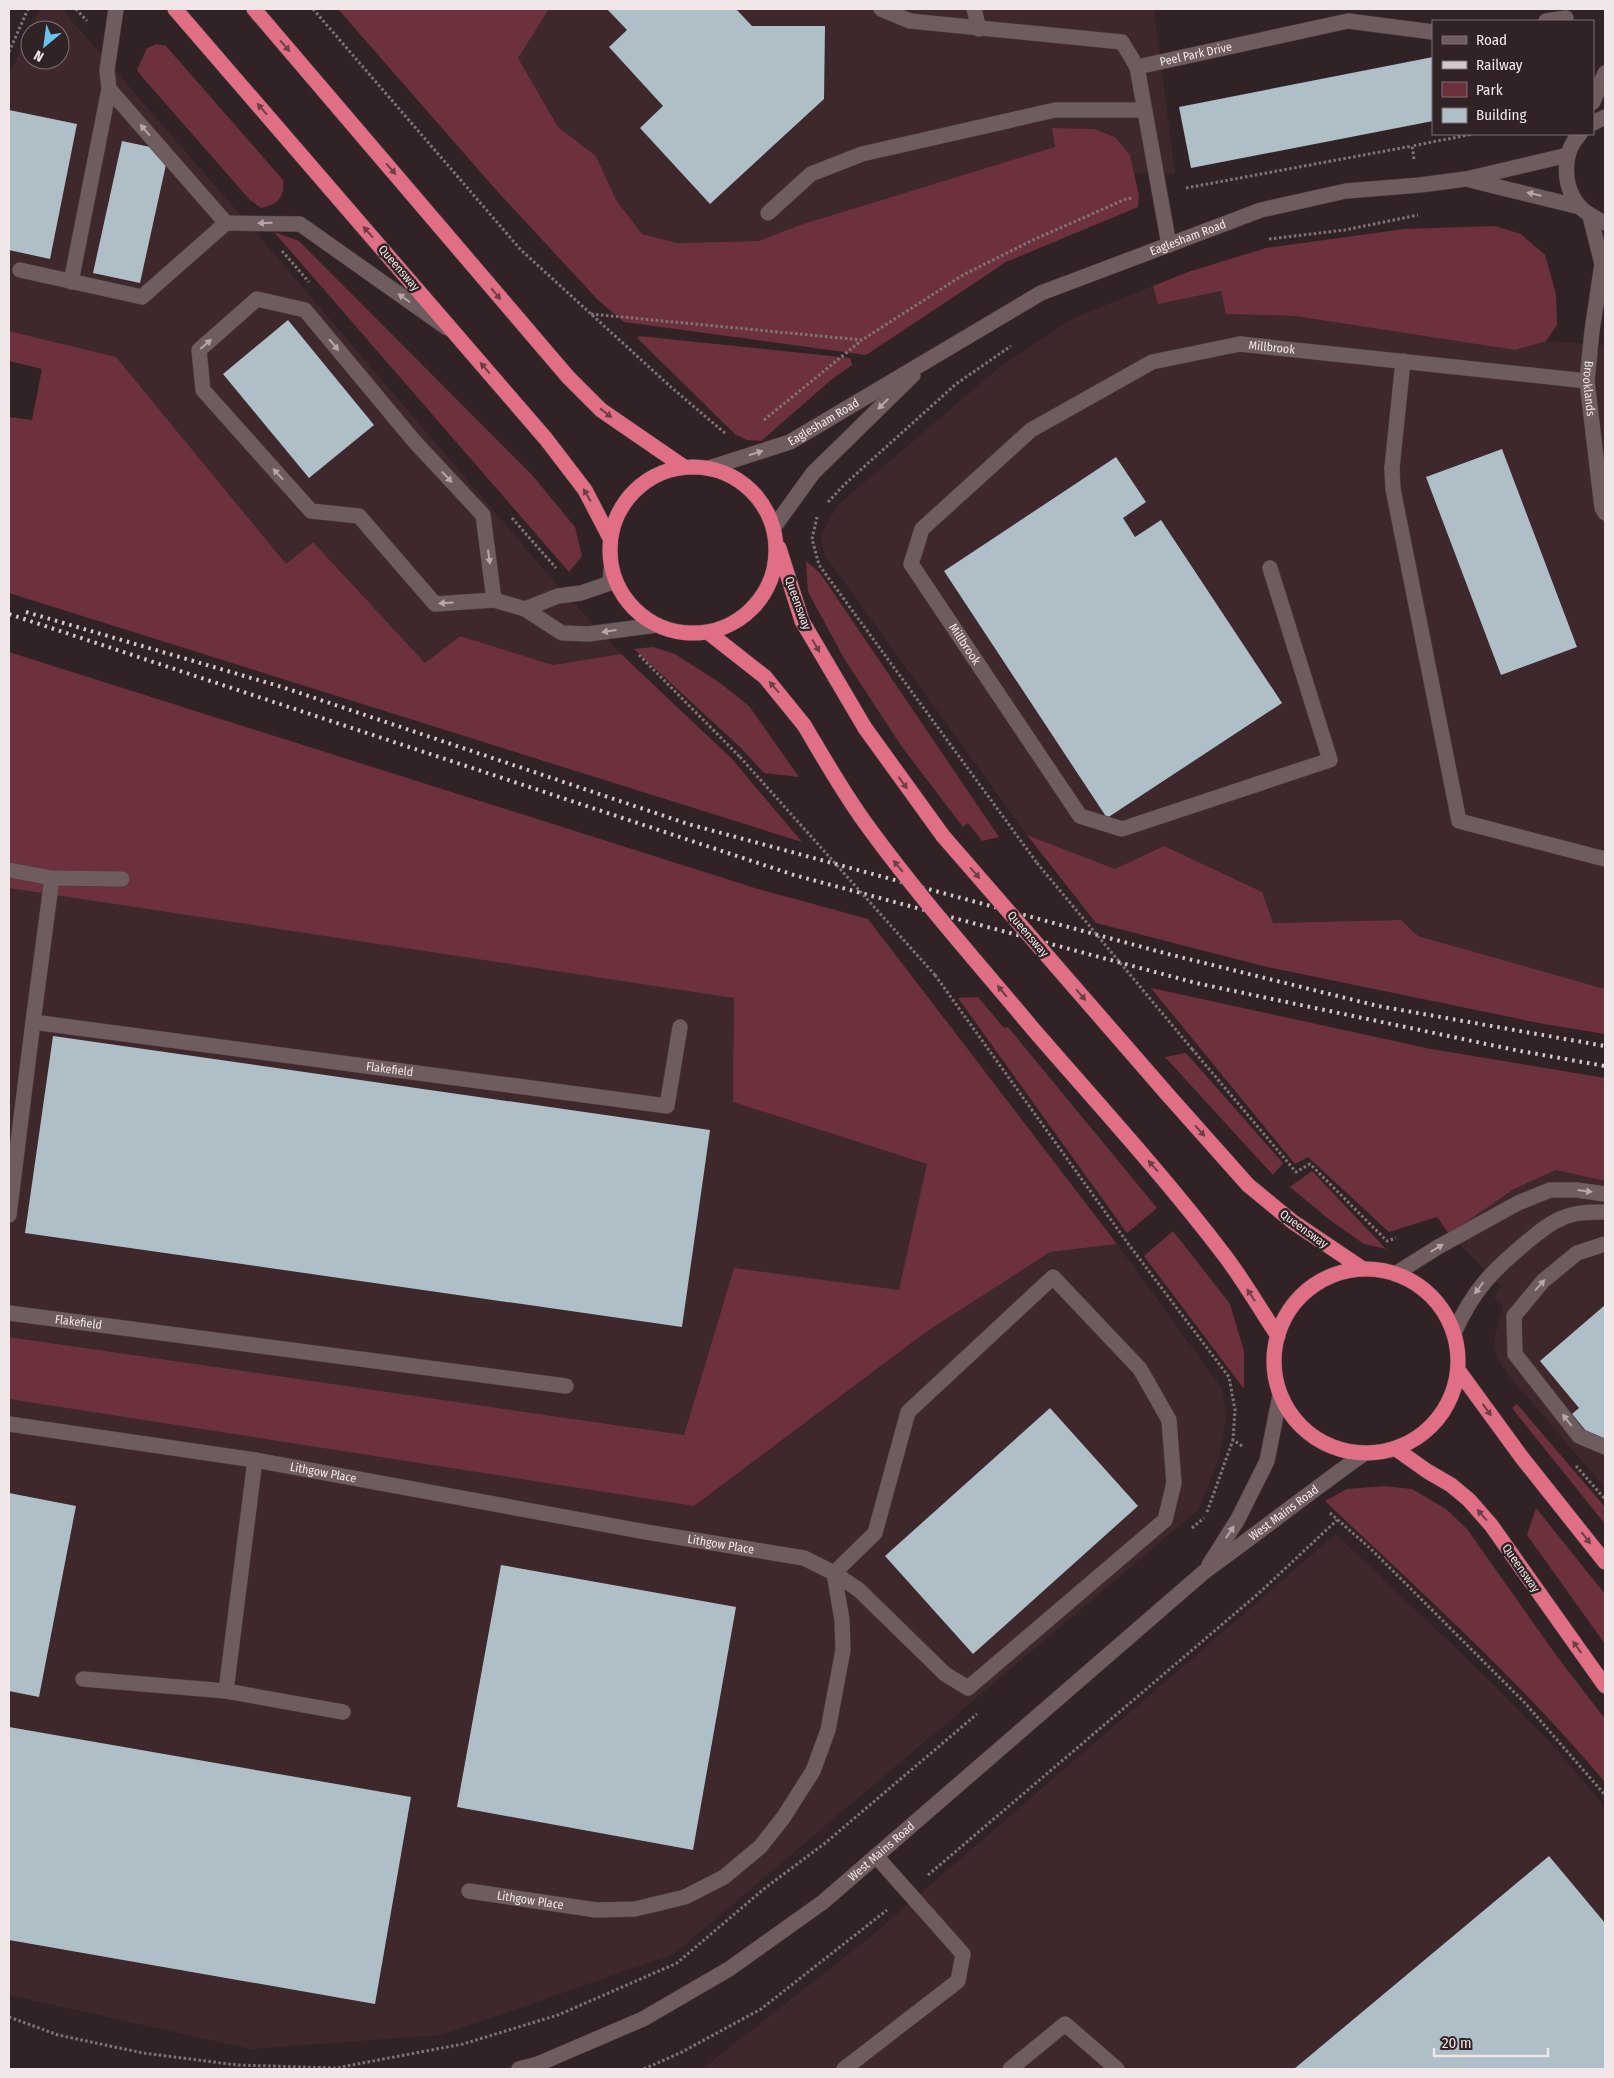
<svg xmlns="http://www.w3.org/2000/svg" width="1614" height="2078" viewBox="0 0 1614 2078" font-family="'Fira Sans Condensed',sans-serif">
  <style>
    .built { fill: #3e282b; fill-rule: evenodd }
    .green { fill: #6c313c }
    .building { fill: #aebfc8 }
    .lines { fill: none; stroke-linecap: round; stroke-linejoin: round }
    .service-casing { stroke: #4d4142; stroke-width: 16 }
    .minor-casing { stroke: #4d4142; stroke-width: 16 }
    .tertiary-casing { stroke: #4d4142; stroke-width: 16 }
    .secondary-casing { stroke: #4d4142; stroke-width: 16 }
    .trunk-casing { stroke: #4d4142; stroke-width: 16 }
    .path { stroke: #817476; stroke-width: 3; stroke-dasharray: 2.5 2.5; stroke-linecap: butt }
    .service { stroke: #6e5c5e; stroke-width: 15 }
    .minor { stroke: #6e5c5e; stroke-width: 15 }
    .tertiary { stroke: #6e5c5e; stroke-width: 15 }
    .secondary { stroke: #6e5c5e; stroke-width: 15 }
    .trunk { stroke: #e06f85; stroke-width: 15 }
    .rail { stroke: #d4c9ca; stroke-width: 4; stroke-dasharray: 2.5 5; stroke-linecap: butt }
    .trunk-bridge-casing { stroke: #4d4142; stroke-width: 16; stroke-linecap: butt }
    .path-bridge { stroke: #817476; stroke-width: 3; stroke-dasharray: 2.5 2.5; stroke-linecap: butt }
    .trunk-bridge { stroke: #e06f85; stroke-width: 15 }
    .oneway { fill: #6e3e47 }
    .oneway2 { fill: #b6a8aa }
    .labels { text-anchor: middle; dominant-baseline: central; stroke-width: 5; stroke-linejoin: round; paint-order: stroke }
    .street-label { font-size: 12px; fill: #f1e7e8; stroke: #312325 }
  </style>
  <rect width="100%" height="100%" fill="#312325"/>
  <path class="built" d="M40 9H62L263 241 550 577 621 654 553 665 460 636 425 663 313 542 286 564 116 357 9 331V74ZM30 30H60V60H30Z
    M549 9H1154L1175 174 1134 173 1130 155 1115 137 1094 129 1052 128 1056 147 800 225 759 241 677 243 642 234 616 200 596 156 558 127 518 58Z
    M1153 286 1159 304 1221 291 1227 314 1295 316 1515 350 1546 341 1605 345V989L1418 936 1401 920 1273 923 1164 847 1115 869 1027 835 824 554 821 534 838 505 1000 367 1072 319Z
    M9 888 735 998 733 1102 927 1164 900 1291 734 1268 684 1435 9 1337Z
    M1556 1170 1605 1181V1488L1510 1377 1497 1358 1494 1340 1503 1306 1494 1297 1501 1286 1449 1234 1514 1189Z
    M1117 1244 1223 1390 1226 1419 1219 1458 1198 1510 674 1954 441 2035 251 2049 9 1995V1399L694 1506 926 1332 1050 1252Z
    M1336 1534 1490 1681 1558 1751 1605 1807V2069H702L868 1939Z"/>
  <path class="green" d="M338 9H549L518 58 558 127 596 156 616 200 642 234 677 243 759 241 800 225 1055 147 1052 128 1094 129 1115 137 1130 155 1139 196 1138 207 1006 262 866 355 624 322 598 300 497 191Z
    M157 44 166 46 283 180C285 197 278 205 261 208L250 200 144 79 137 70 147 48Z
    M1495 226 1521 234 1545 255 1556 294 1557 325 1546 341 1515 350 1295 316 1226 314 1221 291 1158 304 1153 286 1188 272 1266 248 1404 229Z
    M274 232 299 241 532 475 575 527 582 556 569 572Z
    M9 331 116 357 286 564 313 542 425 663 460 636 553 665 621 654 732 759 802 842 9 593V417L32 420 42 369 9 361Z
    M639 336 850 358 852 365 831 380 761 441 747 440 736 435 637 338Z
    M806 561 820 573 999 837 982 841 968 823 963 827 902 747 845 660 808 592Z
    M653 647 675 654 720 683 749 706 799 777 764 773 742 749 634 649Z
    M9 652 755 888 868 919 1117 1244 1050 1252 926 1332 694 1506 9 1399V1337L684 1435 734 1268 899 1290 927 1164 733 1102 734 998 9 888Z
    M1027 835 1115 869 1164 846 1262 892 1273 923 1401 920 1418 936 1605 989V1034L1544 1024 1267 967 1096 923Z
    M1151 988 1431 1049 1605 1078V1181L1556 1170 1514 1189 1449 1234 1437 1217 1389 1232 1308 1157 1295 1164Z
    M978 997 1004 1028 1008 1027 1157 1208 1127 1233 958 998Z
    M1186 1053 1283 1163 1273 1175 1165 1057Z
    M1312 1171 1386 1249 1364 1244 1331 1221 1290 1187Z
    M1173 1231 1230 1304 1244 1351V1389L1144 1256Z
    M1517 1404 1605 1507V1524L1512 1408Z
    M1383 1486 1412 1489 1446 1509 1467 1529 1556 1655 1605 1719V1782C1520 1681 1421 1592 1325 1501L1347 1489Z
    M1536 1508 1605 1594V1644L1527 1535Z"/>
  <path class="building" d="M607 9H736L752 26H825L824 99 710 204 640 128 663 106 609 47 627 30Z
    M1433 57V121L1191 168 1179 107Z
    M9 110 77 124 50 259 9 250Z
    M122 141 169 151 140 283 93 273Z
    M288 320 374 425 309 478 223 374Z
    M1502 449 1577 647 1501 675 1426 477Z
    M1116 457 1146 502 1123 518 1135 537 1161 520 1282 703 1107 818 944 571Z
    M53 1036 710 1130 682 1327 25 1233Z
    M1605 1305V1454L1572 1414 1579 1408 1540 1361Z
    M1050 1408 1138 1506 973 1654 885 1556Z
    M9 1493 76 1506 39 1697 9 1691Z
    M501 1565 736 1607 693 1850 457 1807Z
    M9 1727 411 1797 375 2004 9 1940Z
    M1549 1856 1605 1923V2069H1294Z"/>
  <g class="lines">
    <defs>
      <g id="service">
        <path d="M116 9 107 70 109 89 226 223 300 224 447 328"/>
        <path d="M881 9 910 21 1122 42 1137 67"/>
        <path d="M974 9 979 29"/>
        <path d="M768 213 811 174 862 154 1055 110H1144"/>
        <path d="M20 270 142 297 226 223"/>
        <path d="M71 282 109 89"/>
        <path id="s1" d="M1240 344 1152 362 1031 430 922 529 911 564 1080 816 1122 829 1330 760 1270 568"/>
        <path d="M1392 468 1393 489 1459 821 1605 859"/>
        <path d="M494 600 483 515 414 441 305 310 257 299 199 350 203 390 311 511 359 516 435 604 494 600 525 609 562 633 588 634 657 625"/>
        <path d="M525 609 558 596 581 593 610 583 611 570"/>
        <path d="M9 1215 33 1022"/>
        <path d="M1605 1244 1577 1253 1543 1281 1514 1316 1515 1354 1579 1436 1605 1447"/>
        <path d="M1395 1274 1438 1247 1518 1203 1550 1190H1577L1605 1194"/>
        <path d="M1053 1277 1140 1369 1169 1420 1174 1483 1165 1520 968 1688 945 1674 859 1590 834 1573 875 1533 908 1412Z"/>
        <path id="s2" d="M9 1313 566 1386"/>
        <path d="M1454 1333C1473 1290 1492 1271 1528 1241 1538 1233 1548 1224 1560 1219 1574 1212 1590 1212 1605 1212"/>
        <path d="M83 1679 226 1691 343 1712"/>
        <path d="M226 1691 255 1460"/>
        <path id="s3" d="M469 1891 596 1910 635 1909 685 1897 724 1877 760 1847 783 1818 813 1771 828 1730 843 1650 842 1620 834 1573"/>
        <path d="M844 2069 958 1981 963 1954 876 1856"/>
        <path d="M1010 2069 1065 2024 1117 2069"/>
      </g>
      <g id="minor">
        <path d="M1546 21 1566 18"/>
        <path id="s4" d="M1590 216 1602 264 1592 331 1587 381 1602 508 1605 513"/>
        <path id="s5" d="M1169 245 1137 67 1348 21 1433 32"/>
        <path id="s6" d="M1240 344 1587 381"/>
        <path d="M1392 468 1403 361"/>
        <path d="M9 870 52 878 122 879"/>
        <path id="s7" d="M52 878 33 1022 667 1106 680 1027"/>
        <path id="s8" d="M9 1424 255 1460 646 1532 804 1558 834 1573"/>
      </g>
      <path id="tertiary" d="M1593 102 1605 73"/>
      <g id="secondary">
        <path d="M1593 123 1605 117"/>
        <path d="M1580 134C1561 153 1562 189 1582 209 1589 215 1597 219 1605 223"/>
        <path d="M1470 180 1580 207"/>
        <path id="s9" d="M709 468 790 442 1041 293 1261 210 1346 191 1420 185 1466 179 1568 155"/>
        <path d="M774 527 813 473 913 375"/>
        <path d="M1209 1565 1238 1519 1267 1461 1280 1395"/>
        <path id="s10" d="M519 2069 538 2064 643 2019 729 1969 823 1902 1204 1572C1258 1533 1310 1492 1365 1453"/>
      </g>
      <path id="trunk" d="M175 9 546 439 585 490 610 538
        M254 9 568 377 601 410 684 467
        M610 550a83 83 0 1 1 166 0a83 83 0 1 1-166 0Z
        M779 548 802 621 865 728 943 836
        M709 633 765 677 804 725
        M1033 1029C1098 1104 1165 1177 1225 1256 1244 1281 1260 1309 1278 1336
        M1168 1095 1248 1185 1293 1222 1363 1269
        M1274 1361a92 92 0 1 1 184 0a92 92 0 1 1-184 0Z
        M1458 1370 1523 1459 1605 1562
        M1396 1449 1427 1471 1451 1485 1469 1500 1491 1525 1605 1686"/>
    </defs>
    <use href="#service" class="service-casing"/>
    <use href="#minor" class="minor-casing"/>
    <use href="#tertiary" class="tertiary-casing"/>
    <use href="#secondary" class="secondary-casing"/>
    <use href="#trunk" class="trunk-casing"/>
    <path class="path" d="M76 9 87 21
      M313 9 521 250 672 388 726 434
      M9 52 28 9
      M1414 159 1412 146 1473 134
      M1186 188 1412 146
      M1269 239 1345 230 1418 215
      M282 251 309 282
      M591 314 862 340 963 275 1035 239 1126 199 1133 198
      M764 420 862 340
      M828 502 845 484 956 384 1011 346
      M817 517 812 539 819 565 1037 863
      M512 518 556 568
      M639 655 740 757
      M935 975 1129 1245 1229 1377 1235 1410 1233 1440 1242 1446
      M1192 1049 1296 1172 1310 1164 1387 1241 1396 1238
      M1576 1466 1605 1499
      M1207 1512 1233 1440
      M1330 1513 1372 1550 1525 1703 1605 1795
      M1192 1528 1204 1518
      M928 1875 1259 1593 1337 1520
      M9 2017 58 2035 143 2053 237 2065 336 2068 463 2044 558 2015 677 1963 765 1888 824 1844 977 1714
      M644 2069 682 2052 761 2009 887 1910"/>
    <use href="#service" class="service"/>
    <use href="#minor" class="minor"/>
    <use href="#tertiary" class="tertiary"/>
    <use href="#secondary" class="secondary"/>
    <use href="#trunk" class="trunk"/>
    <path class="rail" d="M26 612 282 687 688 824 1168 954 1378 1006 1605 1046
      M9 614 794 875 1196 983 1515 1050 1605 1066"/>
    <defs>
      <path id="trunk-bridge" d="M804 725C825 760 845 796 869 828 920 898 978 963 1033 1029
        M943 836 1168 1095"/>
    </defs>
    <use href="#trunk-bridge" class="trunk-bridge-casing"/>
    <path class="path-bridge" d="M740 757 935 975
      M1037 863 1192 1049"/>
    <use href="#trunk-bridge" class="trunk-bridge"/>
  </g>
  <defs><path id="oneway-solid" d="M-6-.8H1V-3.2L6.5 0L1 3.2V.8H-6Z" transform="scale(1.25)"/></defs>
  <g class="oneway">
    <use href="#oneway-solid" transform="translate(285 46) rotate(49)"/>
    <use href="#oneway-solid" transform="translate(262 109) rotate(-131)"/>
    <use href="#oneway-solid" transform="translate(391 169) rotate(49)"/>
    <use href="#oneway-solid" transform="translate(368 232) rotate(-131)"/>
    <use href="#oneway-solid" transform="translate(496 294) rotate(50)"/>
    <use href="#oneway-solid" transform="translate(485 368) rotate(-131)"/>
    <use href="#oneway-solid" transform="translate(606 413) rotate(38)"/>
    <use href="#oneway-solid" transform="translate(587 495) rotate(-120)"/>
    <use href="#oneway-solid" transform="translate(816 646) rotate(60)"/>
    <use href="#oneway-solid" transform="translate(774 687) rotate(-131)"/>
    <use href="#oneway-solid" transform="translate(903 783) rotate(54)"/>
    <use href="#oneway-solid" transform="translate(898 866) rotate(-129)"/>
    <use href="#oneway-solid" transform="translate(975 873) rotate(49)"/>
    <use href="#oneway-solid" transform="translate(1002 991) rotate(-130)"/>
    <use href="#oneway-solid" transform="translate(1081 995) rotate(49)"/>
    <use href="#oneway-solid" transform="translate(1200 1131) rotate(48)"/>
    <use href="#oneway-solid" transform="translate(1153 1166) rotate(-131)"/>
    <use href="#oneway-solid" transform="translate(1251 1295) rotate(-123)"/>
    <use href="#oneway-solid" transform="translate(1487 1410) rotate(54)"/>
    <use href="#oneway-solid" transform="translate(1482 1515) rotate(-131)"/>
    <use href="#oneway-solid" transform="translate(1586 1538) rotate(52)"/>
    <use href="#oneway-solid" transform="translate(1577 1647) rotate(-126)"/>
  </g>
  <g class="oneway2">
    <use href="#oneway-solid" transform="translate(145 130) rotate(-131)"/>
    <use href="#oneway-solid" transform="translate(1534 194) rotate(-167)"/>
    <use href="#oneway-solid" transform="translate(265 223) rotate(178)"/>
    <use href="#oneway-solid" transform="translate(404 298) rotate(-145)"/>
    <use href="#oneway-solid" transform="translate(206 344) rotate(-41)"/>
    <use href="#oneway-solid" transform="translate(334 345) rotate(50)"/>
    <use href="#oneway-solid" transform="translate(883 404) rotate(135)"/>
    <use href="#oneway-solid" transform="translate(756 453) rotate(-17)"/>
    <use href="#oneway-solid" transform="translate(278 474) rotate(-132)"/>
    <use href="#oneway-solid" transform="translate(447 477) rotate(47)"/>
    <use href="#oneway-solid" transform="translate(489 557) rotate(82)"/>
    <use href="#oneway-solid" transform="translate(446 603) rotate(177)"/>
    <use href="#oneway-solid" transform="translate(609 631) rotate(172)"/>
    <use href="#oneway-solid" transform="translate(1585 1191) rotate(7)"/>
    <use href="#oneway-solid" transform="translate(1437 1248) rotate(-31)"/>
    <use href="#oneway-solid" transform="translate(1540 1285) rotate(-48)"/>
    <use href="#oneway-solid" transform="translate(1479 1288) rotate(127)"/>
    <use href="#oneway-solid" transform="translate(1567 1420) rotate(-128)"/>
    <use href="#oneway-solid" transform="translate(1230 1532) rotate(-56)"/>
  </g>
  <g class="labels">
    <g class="street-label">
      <text stroke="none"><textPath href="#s5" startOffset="241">Peel Park Drive</textPath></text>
      <text stroke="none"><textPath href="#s9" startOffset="534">Eaglesham Road</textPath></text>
      <text transform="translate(399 268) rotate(49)">Queensway</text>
      <text stroke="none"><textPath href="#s6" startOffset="32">Millbrook</textPath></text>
      <text stroke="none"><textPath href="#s4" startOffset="175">Brooklands</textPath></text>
      <text stroke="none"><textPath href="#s9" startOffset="124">Eaglesham Road</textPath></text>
      <text transform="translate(798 603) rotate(70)">Queensway</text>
      <text stroke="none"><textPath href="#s1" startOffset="509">Millbrook</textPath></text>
      <text transform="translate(1028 934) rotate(49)">Queensway</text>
      <text stroke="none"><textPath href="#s7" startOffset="505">Flakefield</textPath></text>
      <text transform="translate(1304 1229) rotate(36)">Queensway</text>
      <text stroke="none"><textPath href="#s2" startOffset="70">Flakefield</textPath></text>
      <text stroke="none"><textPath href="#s8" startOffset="318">Lithgow Place</textPath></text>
      <text stroke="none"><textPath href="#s10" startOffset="952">West Mains Road</textPath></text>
      <text stroke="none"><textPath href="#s8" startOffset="722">Lithgow Place</textPath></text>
      <text transform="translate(1521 1568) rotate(55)">Queensway</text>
      <text stroke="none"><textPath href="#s10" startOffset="426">West Mains Road</textPath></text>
      <text stroke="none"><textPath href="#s3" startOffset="62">Lithgow Place</textPath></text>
    </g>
  </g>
  <rect width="1614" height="2078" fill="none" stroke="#f1e7e8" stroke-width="20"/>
  <rect x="1432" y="20" width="162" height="115" fill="#312325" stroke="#7e7173"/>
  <rect x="1442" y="36" width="25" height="8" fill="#6e5c5e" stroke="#7e7173"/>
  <text x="1476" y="45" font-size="15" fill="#f1e7e8">Road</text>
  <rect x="1442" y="61" width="25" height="8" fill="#d4c9ca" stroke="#7e7173"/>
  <text x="1476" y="70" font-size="15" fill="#f1e7e8">Railway</text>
  <rect x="1442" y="82" width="25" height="15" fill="#6c313c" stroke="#7e7173"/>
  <text x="1476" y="95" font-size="15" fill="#f1e7e8">Park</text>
  <rect x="1442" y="108" width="25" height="15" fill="#aebfc8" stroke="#7e7173"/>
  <text x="1476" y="120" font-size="15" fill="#f1e7e8">Building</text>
  <g transform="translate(45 45) rotate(209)"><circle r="24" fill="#312325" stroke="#7e7173"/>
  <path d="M0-4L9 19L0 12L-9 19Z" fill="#66c4ef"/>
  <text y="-8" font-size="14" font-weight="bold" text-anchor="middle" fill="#f1e7e8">N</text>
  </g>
  <path d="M1434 2048v8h114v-8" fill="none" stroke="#f1e7e8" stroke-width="2.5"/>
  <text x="1442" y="2048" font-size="15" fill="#f1e7e8" stroke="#312325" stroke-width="4" paint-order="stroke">20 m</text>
</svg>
